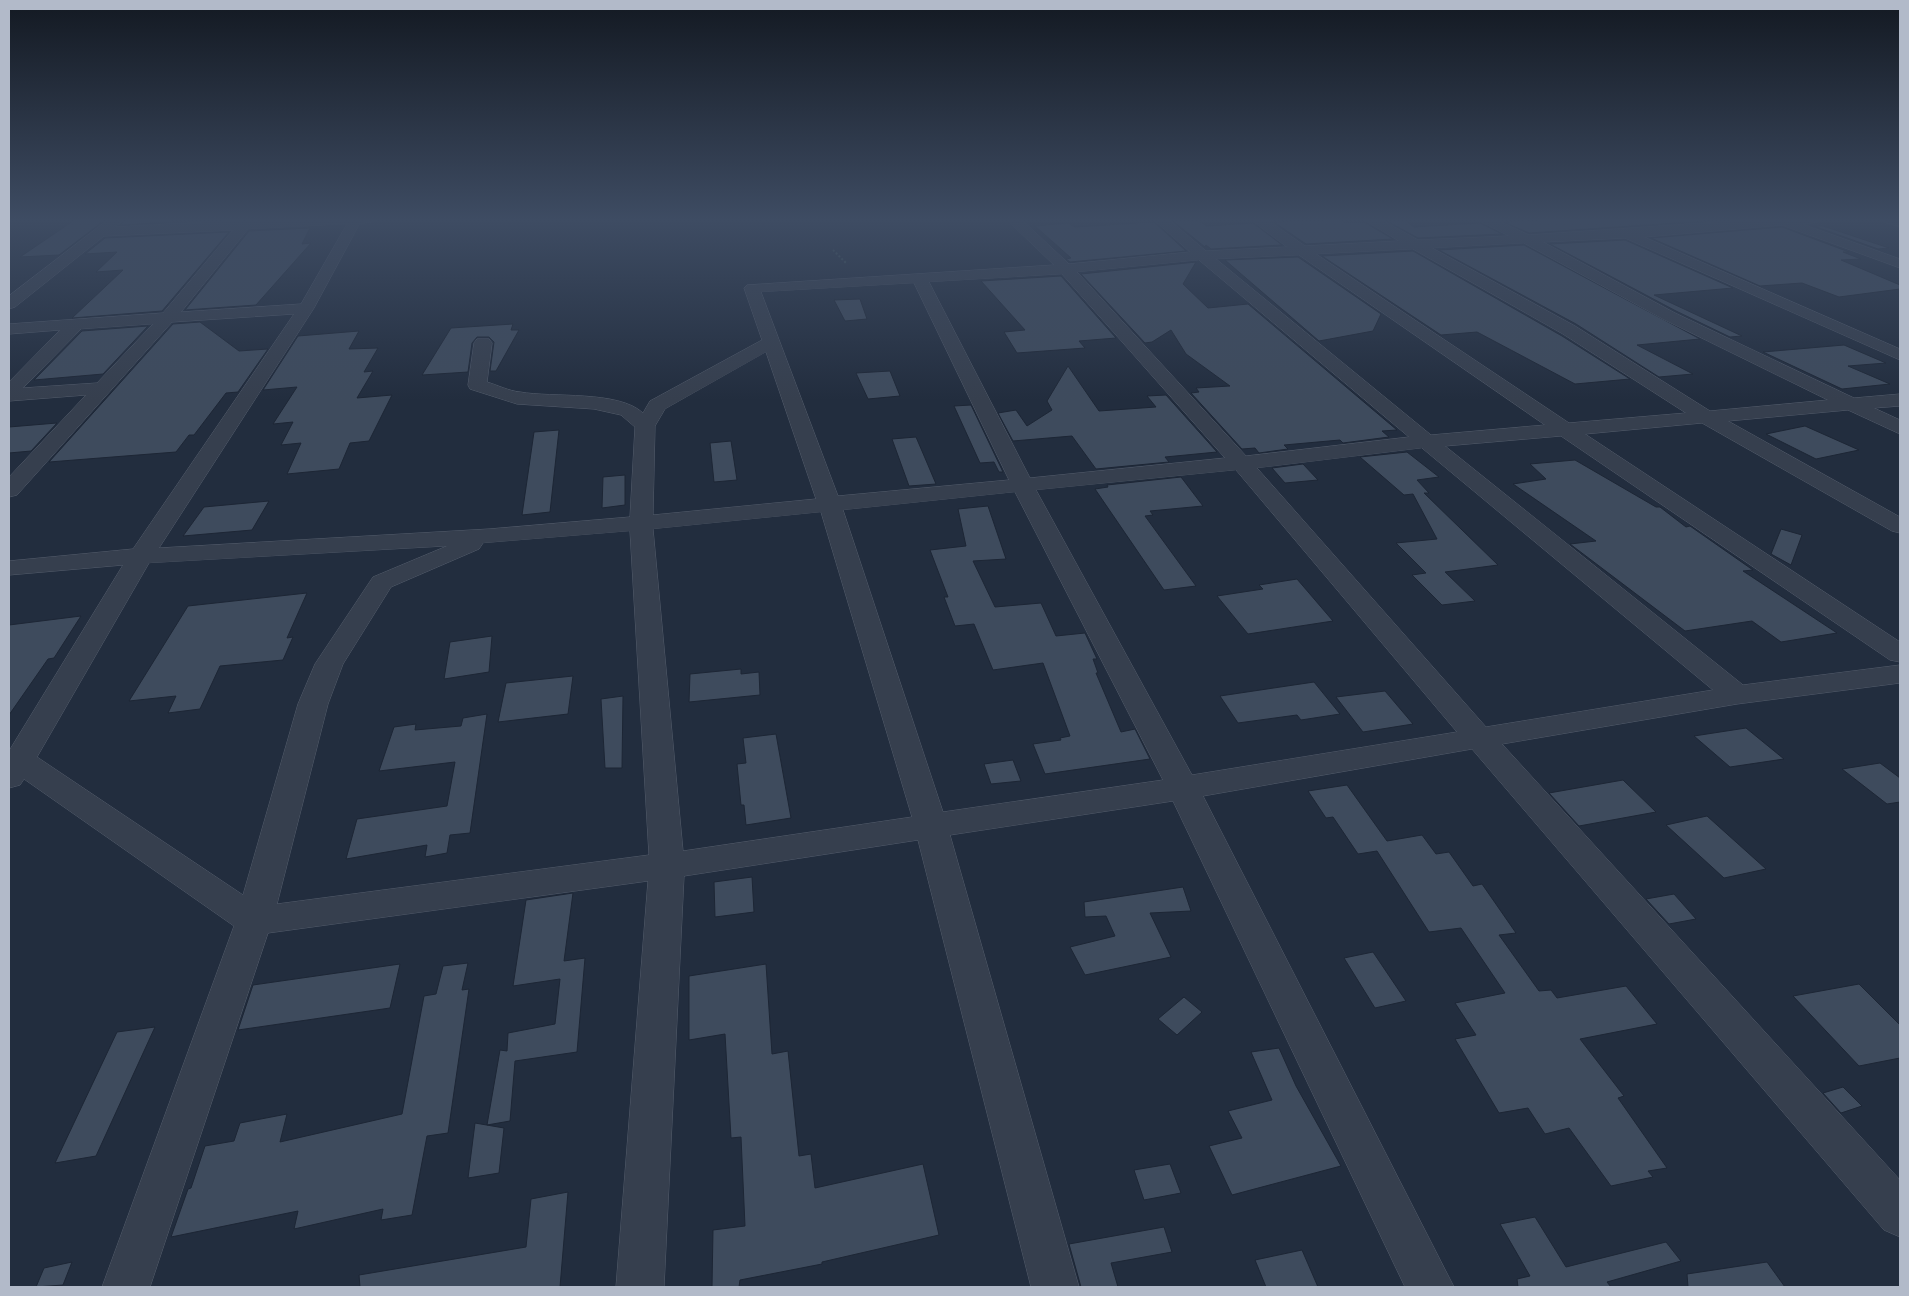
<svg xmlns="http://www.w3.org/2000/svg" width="1909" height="1296" viewBox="0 0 1909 1296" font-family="Cabin,sans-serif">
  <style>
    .building { fill: #3e4b5d; stroke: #1d2635 }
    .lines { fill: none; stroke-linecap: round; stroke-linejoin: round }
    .minor-casing { stroke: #545d6c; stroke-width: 1 }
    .path { stroke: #42585c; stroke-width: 2; stroke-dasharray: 2 2; stroke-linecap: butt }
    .minor { fill: #363f4e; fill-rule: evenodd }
  </style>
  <rect width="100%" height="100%" fill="#222d3e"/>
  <path class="building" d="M76 219H106L59 255 20 257Z
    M123 219H175L172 221 204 220 120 225 124 221Z
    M1339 219 1345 222H1364L1393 239 1306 244 1274 222Z
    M1549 219H1734L1529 233 1504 222Z
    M1197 220 1207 226 1253 223 1282 245 1211 249 1206 245 1205 247 1173 221Z
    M1404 220 1414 227 1480 223 1502 234 1418 238 1387 221Z
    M1154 222 1186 251 1070 262 1066 259 1071 258 1035 226 1068 223 1075 227Z
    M1814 226H1823L1889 248 1878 249Z
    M1782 227 1849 252H1843L1861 259 1841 260 1900 285V289L1839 297 1802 283 1760 286 1651 238Z
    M310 228 302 244 311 243 256 305 185 310 249 231Z
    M229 232 162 311 72 318 123 270 96 272 117 252 85 254 105 238Z
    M1625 240 1733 288 1654 295 1742 336 1730 337 1676 311 1550 244Z
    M1524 245 1700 339 1637 345 1693 374 1659 377 1576 324 1439 250Z
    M1413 251 1562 336 1630 379 1575 384 1477 332 1441 335 1322 256Z
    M1298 257 1381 314 1373 331 1319 341 1225 260Z
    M1196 262 1183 284 1208 308 1248 304 1397 430 1382 431 1389 437 1343 443 1340 440 1284 445 1288 449 1259 453 1255 448 1242 449 1191 393 1199 392 1196 388 1230 386 1186 354 1171 330 1152 342 1145 343 1081 274Z
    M1061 276 1116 338 1079 341 1085 348 1017 353 1004 332 1025 330 981 281Z
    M860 299 867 319 845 321 834 300Z
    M200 322 239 351 268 349 238 392 226 393 194 435H189L176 452 49 462 173 324Z
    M513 324 511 330H519L496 371H490L494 342 489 337H477L472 343 468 372 422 375 451 328Z
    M148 326 103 374 34 380 82 331Z
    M359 331 349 349 378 348 364 372 373 371 357 398 392 395 369 441 350 443 339 469 287 474 301 443 281 445 293 422 273 424 297 387 263 390 298 336Z
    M1844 345 1886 363 1848 366 1890 384 1842 389 1763 352Z
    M1068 366 1099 411 1156 407 1147 396 1166 395 1217 452 1165 457 1169 462 1096 469 1072 436 1013 441 998 413 1016 410 1027 426 1052 410 1047 401Z
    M890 371 900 396 868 399 856 373Z
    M971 405 1003 472H999L994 462 980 463 954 406Z
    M57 423 31 451 9 453V427Z
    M1805 426 1859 450 1816 459 1766 434Z
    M559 430 550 512 522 515 534 432Z
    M916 437 925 458 936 484 909 486 892 439Z
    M731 441 737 480 714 482 710 443Z
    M1407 452 1439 477 1417 480 1429 493H1424L1498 565 1445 572 1475 601 1442 605 1412 575 1426 573 1396 543 1437 539 1413 494 1404 495 1360 457Z
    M1575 460 1656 507H1660L1686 527 1690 526 1753 570 1743 571 1837 633 1781 642 1752 621 1685 631 1570 544 1596 541 1513 484 1546 479 1530 464Z
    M1303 464 1318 480 1285 483 1272 468Z
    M625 475V505L602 508 603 477Z
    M1181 477 1203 506 1150 511 1153 515 1145 516 1196 586 1164 590 1095 489 1108 487 1107 485Z
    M269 501 252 530 183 536 204 507Z
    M988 506 1006 559 973 561 995 607 1041 603 1056 636 1085 633 1097 659H1093L1098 673H1096L1121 732 1135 729 1150 759 1045 774 1033 744 1061 740 1060 738 1070 736 1043 663 993 670 974 624 955 626 944 597H948L930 550 966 546 958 509Z
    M1781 529 1802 535 1791 565 1771 554Z
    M1297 579 1333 621 1248 634 1217 596 1263 589 1259 585Z
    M307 593 287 638 293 637 283 660 220 666 200 709 168 713 176 696 129 701 188 606Z
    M81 616 54 658 48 659 9 715V625Z
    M492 636 489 672 444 679 450 642Z
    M741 669V674L759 672 760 695 689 702 690 674Z
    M573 676 568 714 498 722 506 683Z
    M1314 682 1340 714 1301 720 1297 715 1238 723 1220 696Z
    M1385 691 1413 724 1363 732 1336 697Z
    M623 696 622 768H605L601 699Z
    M487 714 470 833 450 835 447 853 425 857 427 845 346 859 357 819 447 806 455 762 379 771 394 727 416 724 415 730 461 726 463 718Z
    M1746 728 1784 759 1730 767 1694 736Z
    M776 734 791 818 746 825 744 805H741L737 764 746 763 743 738Z
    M1013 760 1021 781 991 784 984 764Z
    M1880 763 1900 778V802L1887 804 1842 769Z
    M1623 780 1656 812 1579 826 1549 793Z
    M1347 785 1387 841 1422 835 1436 854 1449 852 1473 886 1482 884 1516 933 1499 935 1539 991 1551 990 1557 998 1626 986 1657 1024 1580 1039 1624 1096 1618 1098 1667 1168 1648 1171 1653 1177 1611 1186 1569 1128 1545 1134 1528 1108 1499 1113 1455 1039 1476 1035 1455 1003 1505 993 1461 928 1429 932 1377 851 1358 854 1333 817 1326 818 1308 791Z
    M1707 816 1766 869 1724 878 1666 825Z
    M752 877 754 912 715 917 714 882Z
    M1183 887 1191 911 1150 913 1171 957 1085 975 1070 947 1115 936 1106 916 1085 917 1084 902Z
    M573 893 564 961 585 958 577 1052 515 1061 510 1121 487 1125 500 1050 507 1051 508 1033 555 1024 560 979 513 986 526 900Z
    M1674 894 1696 919 1669 924 1646 899Z
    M1373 952 1406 1001 1375 1008 1344 958Z
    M468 963 462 990 469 989 448 1133 427 1136 412 1215 381 1220 383 1209 294 1229 298 1211 171 1237 188 1189 191 1188 205 1146 234 1141 240 1123 287 1114 280 1142 402 1114 424 996 436 994 443 966Z
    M400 964 390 1008 238 1030 253 985Z
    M766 964 772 1054 788 1051 799 1156 811 1154 815 1188 923 1164 939 1235 822 1262V1264L740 1280 739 1287H712L713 1230 745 1226 741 1137 731 1138 725 1034 689 1040V976Z
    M1859 984 1900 1025V1058L1859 1066 1793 996Z
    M1184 997 1202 1012 1177 1035 1158 1019Z
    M155 1027 96 1156 55 1163 117 1032Z
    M1279 1048 1296 1086 1341 1166 1232 1195 1209 1146 1242 1138 1228 1111 1272 1100 1251 1052Z
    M1843 1087 1862 1106 1841 1113 1823 1093Z
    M475 1123 504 1128 499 1173 468 1178Z
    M1170 1164 1181 1193 1144 1200 1134 1170Z
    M568 1192 560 1287H360L359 1275 526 1247 531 1199Z
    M1535 1217 1566 1267 1666 1242 1681 1261 1607 1282 1611 1287H1518L1517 1279 1530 1276 1500 1224Z
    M1164 1227 1172 1252 1111 1263 1118 1287H1081L1069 1244Z
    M1302 1250 1318 1287H1266L1255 1260Z
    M72 1262 63 1285 36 1287 44 1268Z
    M1767 1262 1785 1287H1688L1687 1274Z"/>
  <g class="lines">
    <defs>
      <path id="minor" d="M109 219H120L122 221 115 227 245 220 375 219 373 222 360 223 314 308 159 548 489 529 630 517 635 427 621 415 594 409 517 404 470 389 468 385 474 343 477 339H489L492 343 487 382C497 385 509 391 520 392 553 398 618 390 643 413L650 401 762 340 744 288 747 285 1054 265 1006 219H1021L1069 264 1190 252 1153 219H1168L1206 251 1287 247 1250 219H1266L1305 246 1399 241 1363 219H1380L1418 240 1509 236 1476 219H1494L1529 235 1762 219H1819L1817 222 1802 224 1900 259V268L1782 225 1644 237 1900 349V360L1625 238 1543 242 1675 313 1854 398 1900 394V406L1874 408 1900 420V434L1848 410 1728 421 1900 517V533L1892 531 1702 423 1585 434 1900 642V662L1890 660 1561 436 1445 446 1743 685 1900 665V683L1737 704 1502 744 1900 1180V1237L1884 1230 1472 749 1203 796 1454 1287H1405L1173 801 950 835 1079 1287H1031L918 840 684 876 664 1287H616L648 881 268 933 150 1287H102L234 926 24 779 20 785 9 788V751L123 565 9 575V561L133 549 294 314 172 322 17 495 9 497V477L86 395 9 401V382L60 330 9 334V324L163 313 233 230 104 236 15 307 9 309V296ZM347 224 301 304 181 312 248 229ZM1524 243 1663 319 1828 400 1710 411 1575 326 1432 248ZM1413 249 1563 334 1686 413 1569 423 1316 254ZM1299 255 1545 425 1431 435 1216 259ZM1199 260 1409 437 1246 456 1077 272ZM1062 274 1225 458 1030 478 929 282ZM914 283 1009 480 838 496 761 292ZM153 324 97 383 23 388 81 329ZM766 352 816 499 653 515 655 426 665 409ZM1422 448 1713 690 1486 727 1257 468ZM1236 470 1457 732 1192 775 1036 490ZM1015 492 1163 780 943 812 843 510ZM821 512 912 817 683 851 653 529ZM630 531 649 855 277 904 328 704 343 664 391 587 479 549 483 543ZM447 546 373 577 315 664 298 704 243 895 37 757 149 563Z
        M1882 219H1900V227L1884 222Z"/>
    </defs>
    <use href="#minor" class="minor-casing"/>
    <path class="path" d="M833 250 847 264"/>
    <use href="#minor" class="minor"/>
  </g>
  <linearGradient id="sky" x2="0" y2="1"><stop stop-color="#131922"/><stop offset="0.55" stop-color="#3e4c63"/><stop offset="1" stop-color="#3e4c63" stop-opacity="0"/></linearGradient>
  <rect width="1909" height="400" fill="url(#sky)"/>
  <rect width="1909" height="1296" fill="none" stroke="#b2bac9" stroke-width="20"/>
</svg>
